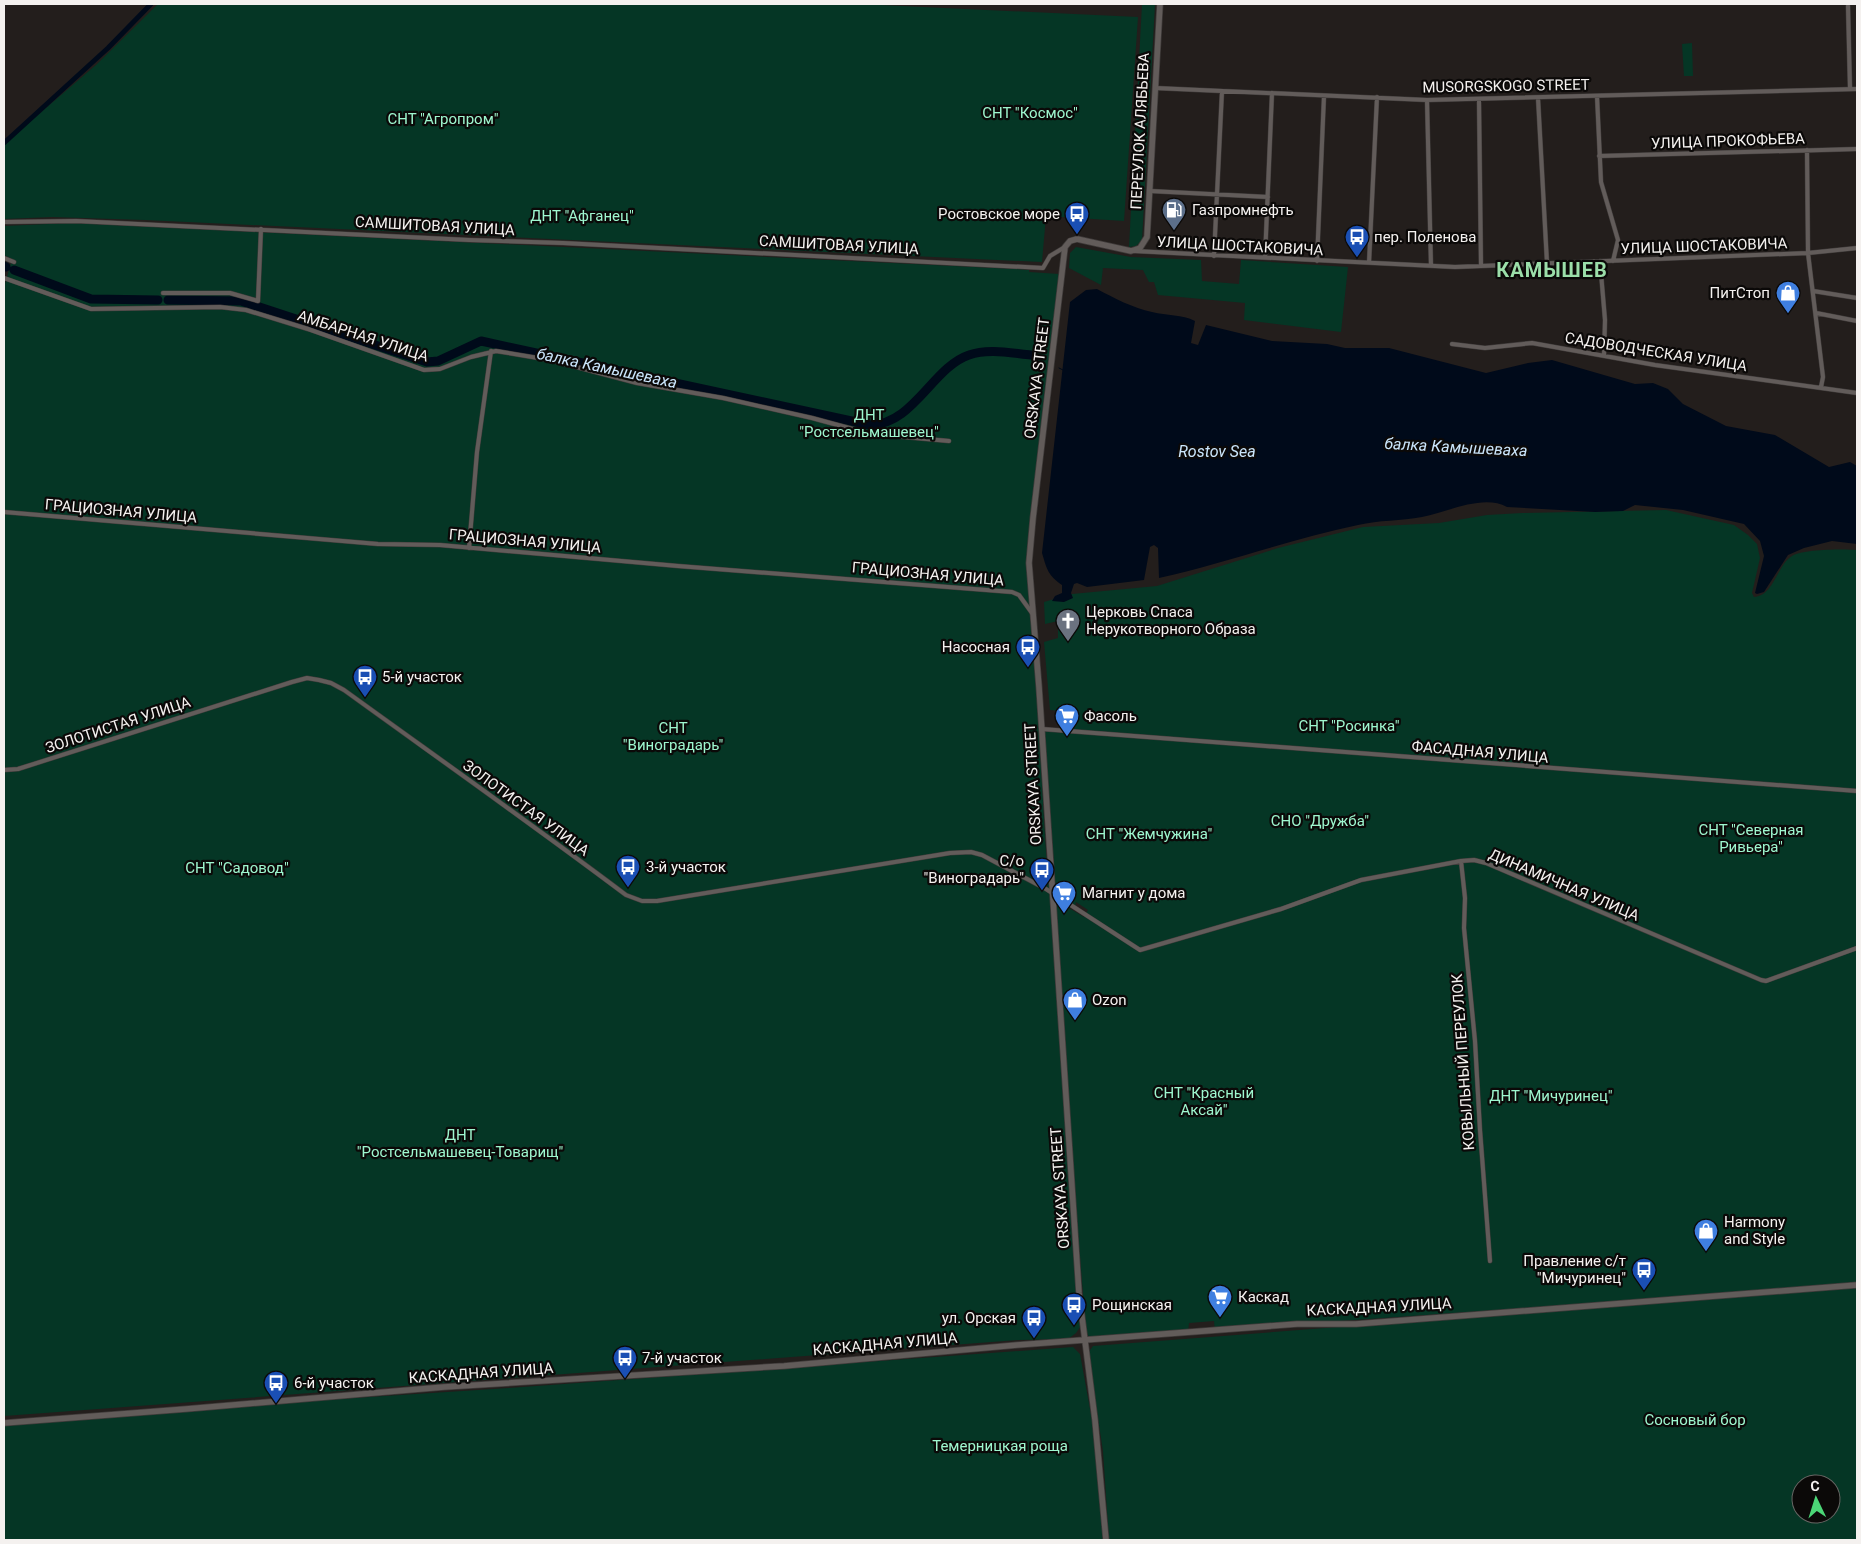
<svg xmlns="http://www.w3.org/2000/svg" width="1861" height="1544" viewBox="0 0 1861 1544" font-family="Roboto,sans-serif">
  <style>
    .green { fill: #053625; fill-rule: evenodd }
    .water { fill: #000a1a }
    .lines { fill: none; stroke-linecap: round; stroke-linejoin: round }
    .stream { stroke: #000a1a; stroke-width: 1 }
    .canal { stroke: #000a1a; stroke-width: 5 }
    .river { stroke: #000a1a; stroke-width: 9 }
    .street-casing { stroke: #3f3b3a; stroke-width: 5 }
    .secondary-casing { stroke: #3f3b3a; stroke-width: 7 }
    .street { stroke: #625c5a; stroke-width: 4 }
    .secondary { stroke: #625c5a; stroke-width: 5.5 }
    .labels { text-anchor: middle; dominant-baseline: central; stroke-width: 4.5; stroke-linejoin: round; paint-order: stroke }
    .street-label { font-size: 15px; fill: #f4f1ef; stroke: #0b0908 }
    .park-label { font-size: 15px; fill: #9ef7cf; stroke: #0b0908 }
    .poi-label { font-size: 15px; fill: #f4f1ef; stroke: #0b0908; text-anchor: start }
    .water-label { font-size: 16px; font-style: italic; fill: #cbe6fc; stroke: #0b0908 }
    .district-label { font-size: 20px; font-weight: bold; letter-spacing: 1px; fill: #9bdea9; stroke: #0b0908 }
  </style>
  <rect width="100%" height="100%" fill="#231e1c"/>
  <path class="green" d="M158 4H859L1138 17 1124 221 1046 216 1042 262 145 220 52 217 4 219V144L96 65Z
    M1142 4H1155L1142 240 1136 246 1129 247Z
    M1692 43 1693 76H1684L1682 44Z
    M71 223 1015 269 1029 270V272L1059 274 1028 543 1046 852 1053 921 1052 898 1084 917 1088 910 1076 902 1075 907 1060 898V893H1056L1044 729 1071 731V712L1050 710 1044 642 1058 638V621L1045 624 1044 602 1072 594 1157 586 1278 548 1363 527 1439 523 1487 515 1522 513 1666 510 1734 525 1748 535 1757 544 1760 558 1752 593 1754 597C1774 596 1777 565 1792 556 1803 549 1844 549 1857 550V1285L1297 1324 1215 1332 1214 1321 1189 1323 1188 1332 1090 1339 1086 1331 1058 985 1080 1327 1076 1333 1068 1339 1019 1340 4 1416V301L5 284 12 259 4 255V226Z
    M1076 247 1131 257 1201 260 1202 281 1239 284 1241 260 1348 267 1341 332 1244 320 1245 303 1158 295 1154 282H1149L1143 270 1103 268 1101 285 1069 268 1070 253Z
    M1857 1287V1540H1109L1103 1451 1088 1353 1093 1346ZM1801 1484H1831V1514H1801Z
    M1073 1347 1080 1354 1092 1420 1103 1540H4V1424L186 1409 509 1388Z"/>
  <path class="water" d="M1097 289C1114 298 1133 308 1152 312 1167 316 1182 314 1195 321L1191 343 1198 345 1206 325 1272 341 1327 344 1345 348H1389L1486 373 1528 363 1552 360 1635 384 1653 383 1668 389 1683 404 1726 426 1775 435 1829 467 1850 462 1857 466V544L1832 541 1804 548 1788 555 1764 592 1757 594 1755 593 1764 556 1760 541 1744 524 1683 510 1635 505 1623 511 1595 512 1507 507C1483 494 1448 512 1422 517 1401 521 1379 520 1358 525 1291 539 1226 563 1159 578L1158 548 1154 545 1150 547 1144 580 1087 587 1077 583 1074 584 1071 593 1073 598 1064 602 1052 601 1055 596 1062 593V585C1048 575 1047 570 1042 553L1070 302 1086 290Z"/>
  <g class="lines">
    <path class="stream" d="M1059 368 1063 370"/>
    <path class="canal" d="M4 143 108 48 151 4"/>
    <path class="river" d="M4 266 6 267
      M14 270 91 299 158 300
      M168 300 241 301 427 362 438 361 481 341 870 425C913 425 933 367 969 355 988 348 1011 353 1031 355"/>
    <defs>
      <path id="street" d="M1848 6 1850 89
        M1155 88 1427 100 1857 89
        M1597 96 1601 182 1618 240 1613 261
        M1538 98 1547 263
        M1427 100 1431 266
        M1479 100 1481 266
        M1807 150 1808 253 1823 377 1821 387
        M1599 156 1857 149
        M1150 191 1268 197
        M4 222 76 221 469 240 563 243 1043 268 1050 256 1065 247
        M1134 251 1455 267 1808 253 1857 248
        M1214 256 1222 91
        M4 258 14 262
        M1265 258 1272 93
        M1317 261 1324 96
        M1600 261 1605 320 1604 356
        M1369 263 1377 97
        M4 278 91 309 220 307 246 310 308 329 424 370 440 369 471 357 496 351 550 360 637 383 723 398 812 418 871 434 949 441
        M1813 291 1857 298
        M163 293H230L258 301 261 229
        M1816 313 1857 321
        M1452 344 1485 348 1532 343 1655 365 1857 393
        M4 512 378 544 440 545 678 566 1012 592 1019 595 1032 613
        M469 548 477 452 491 351
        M1042 729 1857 791
        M4 770 18 769 292 682 307 678 319 680 331 683 344 690C438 758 533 825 626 895L642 901H657L950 853 971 852 982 855 1046 889 1140 950 1281 909 1361 880 1461 861 1474 860 1486 863 1761 980 1766 981 1857 948
        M1461 861 1465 898 1464 928 1475 1041 1480 1130 1490 1261"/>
      <path id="secondary" d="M4 1423 186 1409 444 1387 784 1366 1017 1345 1297 1324H1356L1857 1285
        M1106 1540 1095 1420 1079 1293 1039 687 1029 563 1033 518 1065 247 1070 241 1077 239 1131 251 1140 248 1147 237 1160 4"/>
    </defs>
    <use href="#street" class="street-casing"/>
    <use href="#secondary" class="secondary-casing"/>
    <use href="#street" class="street"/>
    <use href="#secondary" class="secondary"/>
  </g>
  <defs>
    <symbol id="fuel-pin" viewBox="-11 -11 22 30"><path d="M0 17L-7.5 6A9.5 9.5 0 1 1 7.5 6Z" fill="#5c6f8a" stroke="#0b0908"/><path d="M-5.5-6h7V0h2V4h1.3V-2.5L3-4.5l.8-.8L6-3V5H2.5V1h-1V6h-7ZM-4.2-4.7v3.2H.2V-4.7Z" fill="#fff"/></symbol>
    <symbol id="bus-pin" viewBox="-11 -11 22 30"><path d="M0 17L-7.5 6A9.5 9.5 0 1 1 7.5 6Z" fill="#1a4fb4" stroke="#0b0908"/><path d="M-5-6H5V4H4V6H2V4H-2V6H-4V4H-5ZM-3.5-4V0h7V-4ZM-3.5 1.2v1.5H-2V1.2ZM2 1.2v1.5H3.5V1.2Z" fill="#fff"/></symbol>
    <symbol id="shop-pin" viewBox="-11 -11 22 30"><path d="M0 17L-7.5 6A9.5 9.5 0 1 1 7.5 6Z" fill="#3f7fe0" stroke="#0b0908"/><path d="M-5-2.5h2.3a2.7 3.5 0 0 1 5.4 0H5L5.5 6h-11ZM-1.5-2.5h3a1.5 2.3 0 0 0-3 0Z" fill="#fff"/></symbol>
    <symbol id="church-pin" viewBox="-11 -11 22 30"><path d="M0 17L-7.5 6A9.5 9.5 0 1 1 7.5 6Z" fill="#6b7280" stroke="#0b0908"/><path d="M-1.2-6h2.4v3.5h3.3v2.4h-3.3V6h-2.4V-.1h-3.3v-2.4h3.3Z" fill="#fff"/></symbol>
    <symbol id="supermarket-pin" viewBox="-11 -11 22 30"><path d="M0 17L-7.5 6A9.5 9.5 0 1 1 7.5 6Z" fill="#3f7fe0" stroke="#0b0908"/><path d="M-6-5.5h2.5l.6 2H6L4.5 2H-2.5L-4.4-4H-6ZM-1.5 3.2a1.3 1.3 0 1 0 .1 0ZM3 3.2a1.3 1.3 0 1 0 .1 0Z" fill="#fff"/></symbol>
  </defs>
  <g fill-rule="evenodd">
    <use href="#fuel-pin" x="1160" y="196" width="28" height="38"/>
    <use href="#bus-pin" x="1063" y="200" width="28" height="38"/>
    <use href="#bus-pin" x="1343" y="223" width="28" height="38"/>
    <use href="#shop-pin" x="1774" y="279" width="28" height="38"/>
    <use href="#church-pin" x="1054" y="607" width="28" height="38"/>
    <use href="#bus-pin" x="1014" y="633" width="28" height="38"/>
    <use href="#bus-pin" x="351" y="663" width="28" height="38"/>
    <use href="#supermarket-pin" x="1053" y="702" width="28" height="38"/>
    <use href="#bus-pin" x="614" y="853" width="28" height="38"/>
    <use href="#bus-pin" x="1028" y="856" width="28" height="38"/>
    <use href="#supermarket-pin" x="1050" y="879" width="28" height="38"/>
    <use href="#shop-pin" x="1061" y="986" width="28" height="38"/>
    <use href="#shop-pin" x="1692" y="1217" width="28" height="38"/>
    <use href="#bus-pin" x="1630" y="1256" width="28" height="38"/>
    <use href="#supermarket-pin" x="1206" y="1283" width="28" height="38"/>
    <use href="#bus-pin" x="1060" y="1291" width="28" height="38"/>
    <use href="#bus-pin" x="1020" y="1304" width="28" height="38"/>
    <use href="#bus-pin" x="611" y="1344" width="28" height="38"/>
    <use href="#bus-pin" x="262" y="1369" width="28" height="38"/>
  </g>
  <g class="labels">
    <g class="street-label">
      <text transform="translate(1506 86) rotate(-1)">MUSORGSKOGO STREET</text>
      <text transform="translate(1140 131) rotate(-87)">ПЕРЕУЛОК АЛЯБЬЕВА</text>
      <text transform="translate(1728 141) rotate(-2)">УЛИЦА ПРОКОФЬЕВА</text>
      <text transform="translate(435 226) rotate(3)">САМШИТОВАЯ УЛИЦА</text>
      <text transform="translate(839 245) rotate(3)">САМШИТОВАЯ УЛИЦА</text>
      <text transform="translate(1240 246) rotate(3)">УЛИЦА ШОСТАКОВИЧА</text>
      <text transform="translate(1704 246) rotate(-2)">УЛИЦА ШОСТАКОВИЧА</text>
      <text transform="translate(363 336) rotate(18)">АМБАРНАЯ УЛИЦА</text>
      <text transform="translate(1656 352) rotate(9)">САДОВОДЧЕСКАЯ УЛИЦА</text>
      <text transform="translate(1037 378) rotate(-83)">ORSKAYA STREET</text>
      <text transform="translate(121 511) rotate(5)">ГРАЦИОЗНАЯ УЛИЦА</text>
      <text transform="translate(525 541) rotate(5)">ГРАЦИОЗНАЯ УЛИЦА</text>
      <text transform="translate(928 574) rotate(5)">ГРАЦИОЗНАЯ УЛИЦА</text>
      <text transform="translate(118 725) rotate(-18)">ЗОЛОТИСТАЯ УЛИЦА</text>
      <text transform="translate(1480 752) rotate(5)">ФАСАДНАЯ УЛИЦА</text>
      <text transform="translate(1033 784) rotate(-93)">ORSKAYA STREET</text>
      <text transform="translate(526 808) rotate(36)">ЗОЛОТИСТАЯ УЛИЦА</text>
      <text transform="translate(1564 885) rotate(23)">ДИНАМИЧНАЯ УЛИЦА</text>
      <text transform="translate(1463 1062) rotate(-94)">КОВЫЛЬНЫЙ ПЕРЕУЛОК</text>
      <text transform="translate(1060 1188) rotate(-94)">ORSKAYA STREET</text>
      <text transform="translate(1379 1307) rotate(-3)">КАСКАДНАЯ УЛИЦА</text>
      <text transform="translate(885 1344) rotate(-5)">КАСКАДНАЯ УЛИЦА</text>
      <text transform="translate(481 1373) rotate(-4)">КАСКАДНАЯ УЛИЦА</text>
    </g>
    <g class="park-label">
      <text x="1030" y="113">СНТ "Космос"</text>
      <text x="443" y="119">СНТ "Агропром"</text>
      <text x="582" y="216">ДНТ "Афганец"</text>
      <text x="869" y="415">ДНТ<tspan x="869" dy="17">"Ростсельмашевец"</tspan></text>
      <text x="1349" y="726">СНТ "Росинка"</text>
      <text x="673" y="728">СНТ<tspan x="673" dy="17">"Виноградарь"</tspan></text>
      <text x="1320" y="821">СНО "Дружба"</text>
      <text x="1751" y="830">СНТ "Северная<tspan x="1751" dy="17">Ривьера"</tspan></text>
      <text x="1149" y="834">СНТ "Жемчужина"</text>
      <text x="237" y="868">СНТ "Садовод"</text>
      <text x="1204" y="1093">СНТ "Красный<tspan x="1204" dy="17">Аксай"</tspan></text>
      <text x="1551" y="1096">ДНТ "Мичуринец"</text>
      <text x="460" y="1135">ДНТ<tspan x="460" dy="17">"Ростсельмашевец-Товарищ"</tspan></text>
      <text x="1695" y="1420">Сосновый бор</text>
      <text x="1000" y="1446">Темерницкая роща</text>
    </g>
    <g class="poi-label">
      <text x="1192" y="210">Газпромнефть</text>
      <text x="1060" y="214" text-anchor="end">Ростовское море</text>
      <text x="1374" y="237">пер. Поленова</text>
      <text x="1770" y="293" text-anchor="end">ПитСтоп</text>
      <text x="1086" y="612">Церковь Спаса<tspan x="1086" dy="17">Нерукотворного Образа</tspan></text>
      <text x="1010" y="647" text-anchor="end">Насосная</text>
      <text x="382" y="677">5-й участок</text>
      <text x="1084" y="716">Фасоль</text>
      <text x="1024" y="861" text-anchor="end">С/о<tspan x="1024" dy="17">"Виноградарь"</tspan></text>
      <text x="646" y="867">3-й участок</text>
      <text x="1082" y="893">Магнит у дома</text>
      <text x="1092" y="1000">Ozon</text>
      <text x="1724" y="1222">Harmony<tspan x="1724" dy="17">and Style</tspan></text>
      <text x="1626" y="1261" text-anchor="end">Правление с/т<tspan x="1626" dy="17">"Мичуринец"</tspan></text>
      <text x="1238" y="1297">Каскад</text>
      <text x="1092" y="1305">Рощинская</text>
      <text x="1016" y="1318" text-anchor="end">ул. Орская</text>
      <text x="642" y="1358">7-й участок</text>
      <text x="294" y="1383">6-й участок</text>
    </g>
    <g class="water-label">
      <text transform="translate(607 368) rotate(12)">балка Камышеваха</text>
      <text transform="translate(1456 447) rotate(3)">балка Камышеваха</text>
      <text x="1217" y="451">Rostov Sea</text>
    </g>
    <g class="district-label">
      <text x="1552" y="270">КАМЫШЕВ</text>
    </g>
  </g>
  <rect width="1861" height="1544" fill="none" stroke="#f4f1ef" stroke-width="10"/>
  <g transform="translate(1816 1499) rotate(356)"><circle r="24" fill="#0b0908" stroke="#686664"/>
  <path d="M0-4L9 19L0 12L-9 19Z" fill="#4cd677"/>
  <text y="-8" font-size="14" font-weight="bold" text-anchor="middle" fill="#f4f1ef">С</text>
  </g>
</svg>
